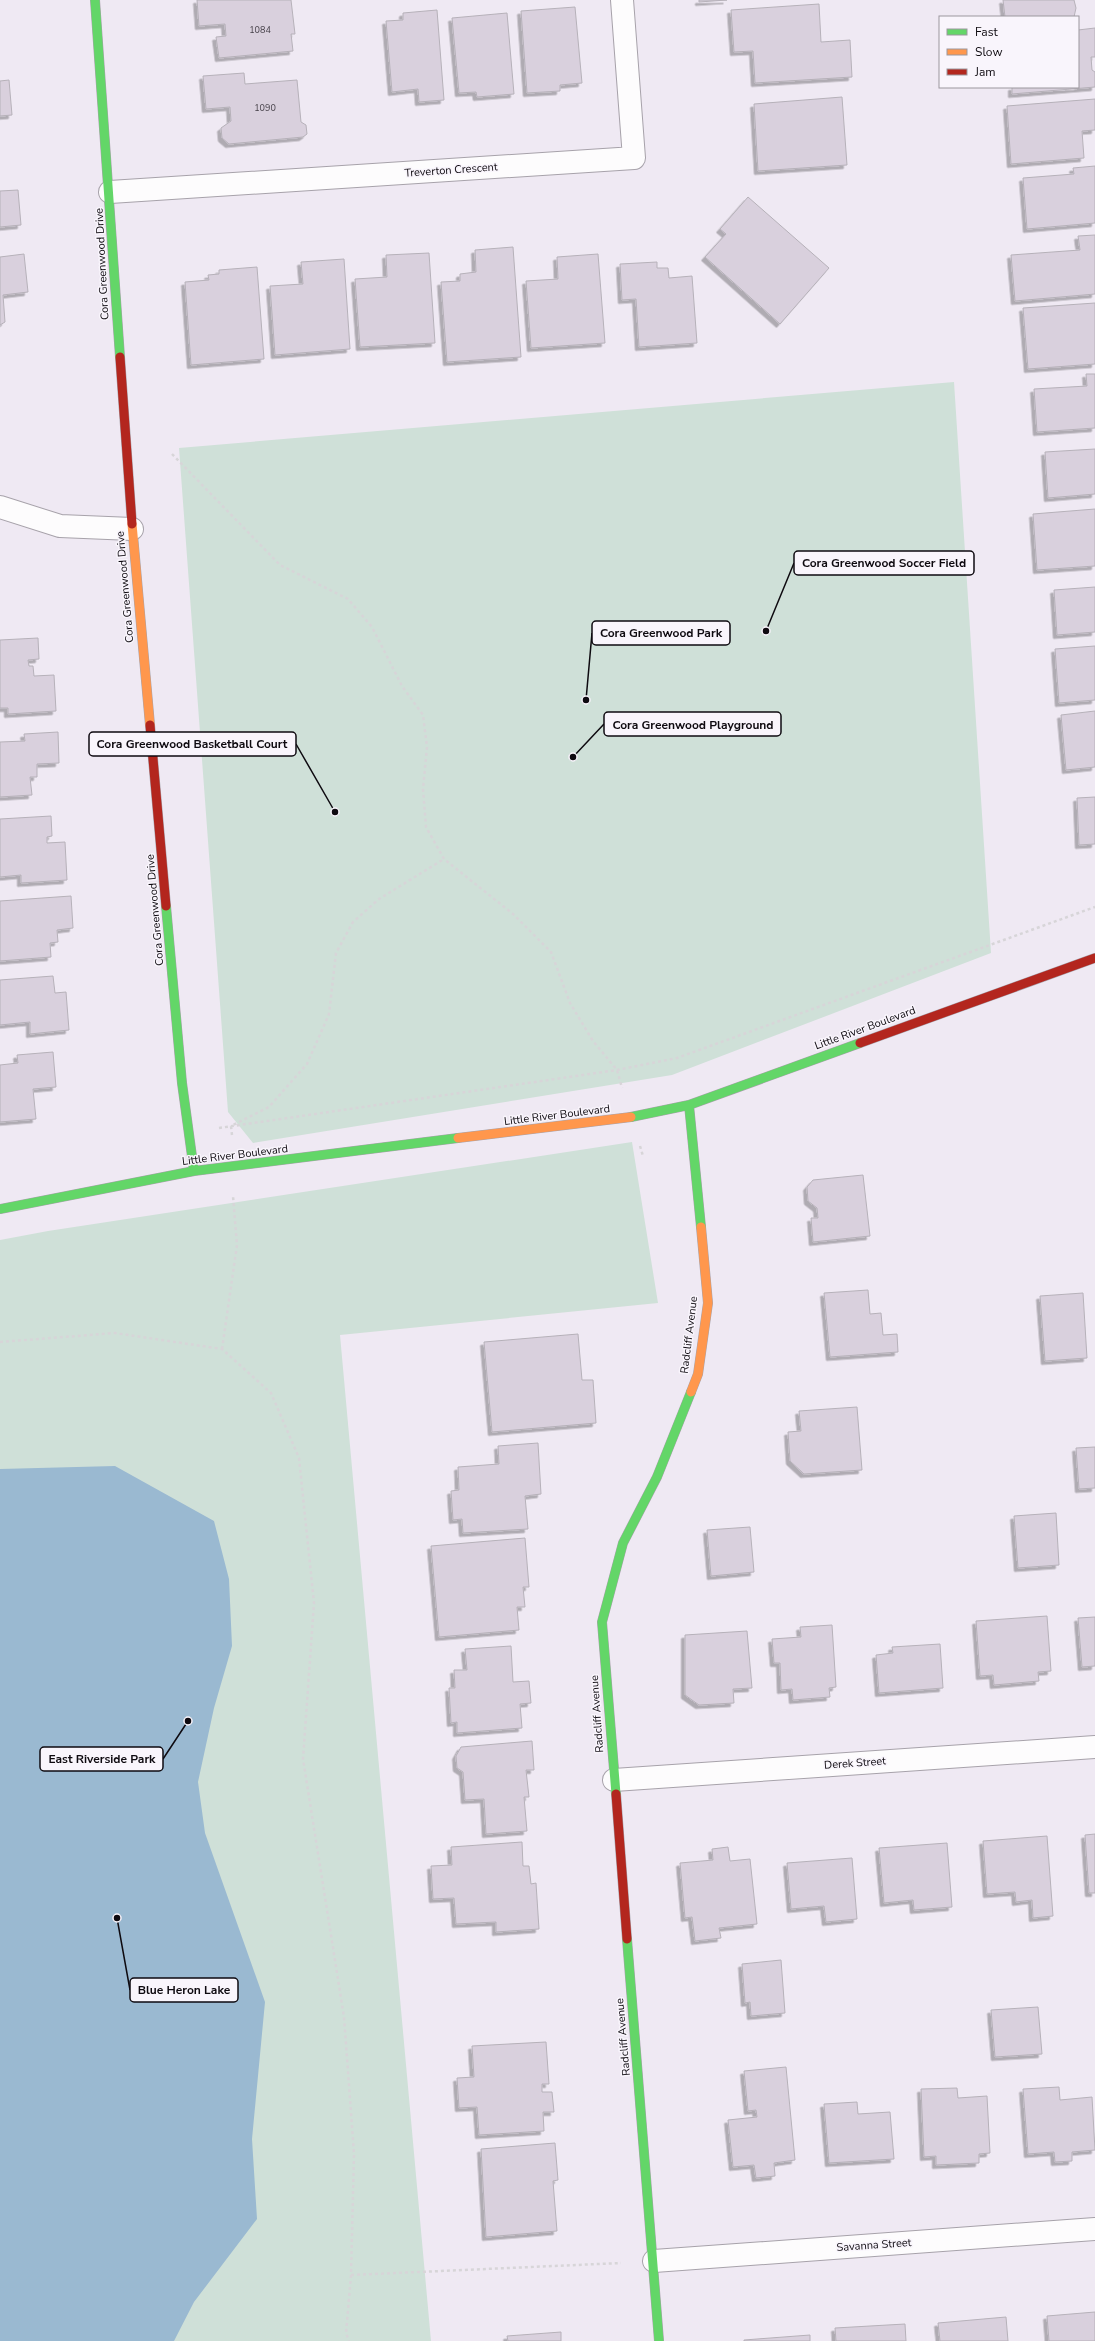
<svg xmlns="http://www.w3.org/2000/svg" width="1095" height="2341" viewBox="0 0 1095 2341" font-family="'Nunito Sans',sans-serif">
  <style>
    .green { fill: #cfe0d8 }
    .water { fill: #9ab9d1 }
    .building { fill: #d9d0dd; stroke: #b6b1b9; filter: url(#shadow) }
    .lines { fill: none; stroke-linecap: round; stroke-linejoin: round }
    .street-casing { stroke: #a7a2aa; stroke-width: 24 }
    .fast-casing { stroke: #a7a2aa; stroke-width: 10 }
    .slow-casing { stroke: #a7a2aa; stroke-width: 10 }
    .jam-casing { stroke: #a7a2aa; stroke-width: 10 }
    .path { stroke: #d7d5d8; stroke-width: 2.5; stroke-dasharray: 3 3; stroke-linecap: butt }
    .street { stroke: #fdfcfd; stroke-width: 22 }
    .fast { stroke: #63d668; stroke-width: 9 }
    .slow { stroke: #ff974d; stroke-width: 9 }
    .jam { stroke: #b3261e; stroke-width: 9 }
    .labels { text-anchor: middle; dominant-baseline: central; stroke-width: 3; stroke-linejoin: round; paint-order: stroke }
    .number-label { font-size: 9px; fill: #433e46 }
    .street-label { font-size: 11px; fill: #0e0a10; stroke: #f9f5fc }
    .leader { fill: none; stroke: #0e0a10; stroke-width: 1.5 }
    .callout-dot { fill: #0e0a10; stroke: #f9f5fc; stroke-width: 1.5 }
    .callout { fill: #f9f5fc; stroke: #0e0a10; stroke-width: 1.5 }
    .callout-label { font-size: 12px; text-anchor: middle; font-weight: bold; fill: #0e0a10 }
  </style>
  <defs>
    <filter id="shadow"><feDropShadow dx="-3.5" dy="3.5" stdDeviation="0" flood-color="#0004"/></filter>
  </defs>
  <rect width="100%" height="100%" fill="#efe9f3"/>
  <path class="green" d="M954 382 991 953 672 1075 253 1143 228 1112 179 448Z
    M632 1142 658 1303 340 1335 431 2341H0V1240L48 1231Z"/>
  <path class="water" d="M115 1466 214 1521 229 1579 232 1646 214 1708 198 1782 205 1833 265 2002 252 2139 257 2219 194 2302 174 2341H0V1469Z"/>
  <path class="building" d="M197 0H291L295 34H291L293 51 219 58 216 37 226 36 225 24 199 26Z
    M699 0H727L699 2Z
    M1003 0H1074L1076 8 1074 17H1005Z
    M819 4 821 42 850 40 852 77 755 83 753 51 734 52 731 10Z
    M575 7 582 83 560 85V91L527 93 521 11Z
    M437 10 444 100 419 102 418 89 392 92 386 21 403 20V13Z
    M507 13 514 94 477 97 476 92 459 93 452 18Z
    M1095 28V57H1091L1092 70 1095 72V87L1012 94V87H1078V30Z
    M244 73 245 84 297 80 301 122 306 125 307 134 303 137 229 144 222 138 221 128 231 121 230 107 206 109 203 76Z
    M9 80 12 115 0 116V81Z
    M842 97 847 165 758 171 754 104Z
    M1095 99V130L1082 131 1084 158 1011 164 1007 106Z
    M1095 166V223L1027 229 1023 178 1074 174 1073 168Z
    M18 190 21 225 0 227V191Z
    M748 197 829 268 780 324 705 257 726 234 720 229Z
    M1095 235V294L1015 301 1011 255 1080 250 1078 236Z
    M513 247 521 357 447 362 441 282 460 281V274L476 272 475 250Z
    M429 253 435 343 360 347 355 279 387 277 386 255Z
    M24 254 28 292 3 295 5 322 0 325V257Z
    M598 254 605 343 531 348 526 281 558 279 557 257Z
    M344 259 350 349 275 355 270 286 303 284 301 262Z
    M657 262V268H668L669 278 692 276 697 343 639 347 636 299 622 300 620 264Z
    M257 267 264 359 191 365 185 282 209 280 208 275 219 274V270Z
    M1095 303V364L1028 369 1023 308Z
    M1086 374H1095V428L1037 432 1034 389 1087 386Z
    M1095 449V494L1048 498 1045 452Z
    M1095 509V566L1037 570 1033 514Z
    M1095 587V632L1057 635 1054 590Z
    M38 638 39 659 28 660 29 666H33L34 676 54 675 56 711 8 714V708H0V640Z
    M1095 646V700L1059 703 1055 649Z
    M1095 711V767L1066 770 1061 715Z
    M58 732 59 763 37 764V777H30L32 795 0 797V742L25 741 24 734Z
    M1095 797V844L1079 845 1077 798Z
    M51 816 52 836 47 837V843L65 842 67 880 21 883V875L0 877V819Z
    M71 896 73 928 57 930 58 942 50 943 51 957 0 961V901Z
    M53 976 55 993 66 992 69 1030 30 1034V1022L0 1025V980Z
    M53 1052 56 1087 33 1089 36 1119 0 1122V1065L18 1063 17 1055Z
    M863 1175 870 1236 813 1242 811 1218H818L817 1208 808 1201 807 1187 813 1180Z
    M868 1290 870 1314 881 1313 883 1335 897 1334 898 1352 830 1357 824 1293Z
    M1083 1293 1087 1358 1045 1361 1040 1296Z
    M578 1334 582 1380H593L596 1423 492 1432 484 1342Z
    M857 1407 862 1470 804 1474 790 1461 788 1432 801 1431 799 1411Z
    M538 1443 541 1494 525 1496 528 1529 463 1533 462 1519 453 1520 451 1491 459 1490 458 1467 499 1464 498 1446Z
    M1095 1447V1488L1079 1489 1076 1448Z
    M1056 1513 1059 1565 1018 1568 1014 1516Z
    M750 1527 754 1572 711 1576 707 1530Z
    M525 1538 529 1587H523L525 1607H517L519 1630 439 1637 431 1546Z
    M1047 1616 1051 1671 1038 1672 1039 1681 994 1685 993 1675 980 1676 976 1621Z
    M1095 1617V1666L1082 1667 1078 1618Z
    M832 1625 836 1687 829 1688 830 1697 793 1700 792 1689 781 1690 780 1663H774L772 1639 801 1637 800 1627Z
    M747 1631 752 1688 733 1689 734 1703 699 1705 685 1695V1635Z
    M940 1644 943 1688 879 1693 876 1655 893 1653 892 1647Z
    M511 1646 513 1682 529 1681 531 1703 520 1704 522 1728 457 1733V1722L451 1723 449 1688H455L454 1670H467L465 1649Z
    M532 1741 534 1770H526L529 1797H524L527 1831 486 1834 484 1799 465 1800 463 1772 457 1768 456 1756 461 1747Z
    M1095 1834V1893H1089L1085 1835Z
    M1047 1836 1053 1916 1033 1918 1032 1900 1016 1902 1015 1892 987 1894 983 1841Z
    M522 1842 523 1866H529L531 1884 536 1883 539 1929 496 1932V1922L456 1924 454 1898 433 1899 431 1866 452 1865 451 1847Z
    M947 1843 952 1907 914 1910 913 1900 884 1903 879 1848Z
    M728 1847 730 1861 750 1859 757 1924 719 1928 721 1938 695 1941 692 1917 685 1918 680 1863 713 1860 712 1849Z
    M852 1858 857 1919 826 1922 824 1906 791 1909 787 1863Z
    M781 1960 785 2013 751 2016 750 2002 745 2003 742 1964Z
    M1038 2007 1042 2054 995 2057 991 2010Z
    M546 2042 549 2084H542V2092H552L554 2112H543L544 2131 479 2135 477 2107 459 2108 457 2078 474 2077 472 2046Z
    M786 2067 795 2160 774 2163 775 2176 756 2178 754 2165 733 2167 728 2120 757 2117 756 2110 748 2111 744 2071Z
    M1059 2087 1060 2100 1092 2097 1095 2150 1072 2152V2161L1055 2162 1054 2152 1028 2154 1023 2089Z
    M957 2088 958 2098 987 2096 990 2153 979 2154V2163L936 2165V2156L924 2157 921 2089Z
    M857 2102 858 2114 890 2112 894 2159 829 2163 824 2104Z
    M555 2143 558 2180 553 2181 557 2231 486 2237 481 2149Z
    M1095 2312V2341H1049L1047 2316Z
    M1006 2317 1008 2341H940L938 2323Z
    M905 2324 906 2341H836L835 2328Z
    M561 2332V2341H508L507 2336Z
    M810 2335V2341H744V2340Z"/>
  <g class="lines">
    <defs>
      <path id="street" d="M110 192 634 158 622 0
        M0 507 60 526 132 529
        M614 1780 1095 1747
        M654 2261 1095 2229"/>
      <path id="fast" d="M95 0 120 357
        M166 906 182 1083 194 1171
        M689 1105 701 1227
        M631 1117 689 1105 860 1043
        M0 1209 194 1171 458 1138
        M616 1794 602 1622 623 1543 657 1477 691 1392
        M627 1939 659 2341"/>
      <path id="slow" d="M132 524 150 725
        M458 1138 631 1117
        M691 1392 698 1374 708 1303 701 1227"/>
      <path id="jam" d="M120 357 132 524
        M150 725 166 906
        M860 1043 1095 958
        M616 1794 627 1939"/>
    </defs>
    <use href="#street" class="street-casing"/>
    <use href="#fast" class="fast-casing"/>
    <use href="#slow" class="slow-casing"/>
    <use href="#jam" class="jam-casing"/>
    <path class="path" d="M172 454 280 565 348 599 372 627 402 686 423 715 427 747 423 789 426 827 444 859 513 914 551 952 570 1003 593 1041 617 1070 622 1088
      M219 1128 617 1070 677 1058 1095 907
      M232 1135 231 1126 269 1107 307 1064 329 1014 336 953 353 922 379 899 444 859
      M640 1146 643 1156
      M0 1342 115 1333 222 1349 271 1393 299 1458 314 1603 303 1759 344 2017 354 2154 351 2275 346 2333 349 2341
      M222 1349 237 1245 233 1196
      M351 2275 621 2263"/>
    <use href="#street" class="street"/>
    <use href="#fast" class="fast"/>
    <use href="#slow" class="slow"/>
    <use href="#jam" class="jam"/>
  </g>
  <g class="labels">
    <g class="number-label">
      <text x="260" y="30">1084</text>
      <text x="265" y="108">1090</text>
    </g>
    <g class="street-label">
      <text transform="translate(451 170) rotate(-4)">Treverton Crescent</text>
      <text transform="translate(102 264) rotate(-93)">Cora Greenwood Drive</text>
      <text transform="translate(125 587) rotate(-95)">Cora Greenwood Drive</text>
      <text transform="translate(155 910) rotate(-95)">Cora Greenwood Drive</text>
      <text transform="translate(865 1028) rotate(-20)">Little River Boulevard</text>
      <text transform="translate(557 1115) rotate(-7)">Little River Boulevard</text>
      <text transform="translate(235 1155) rotate(-7)">Little River Boulevard</text>
      <text transform="translate(689 1335) rotate(-83)">Radcliff Avenue</text>
      <text transform="translate(597 1714) rotate(-94)">Radcliff Avenue</text>
      <text transform="translate(855 1763) rotate(-4)">Derek Street</text>
      <text transform="translate(623 2037) rotate(-95)">Radcliff Avenue</text>
      <text transform="translate(874 2245) rotate(-4)">Savanna Street</text>
    </g>
  </g>
  <path class="leader" d="M766 631L794 563M586 700L592 633M573 757L604 724M335 812L296 744M188 1721L163 1759M117 1918L130 1990"/>
  <g class="callout-dot">
    <circle cx="766" cy="631" r="4"/>
    <circle cx="586" cy="700" r="4"/>
    <circle cx="573" cy="757" r="4"/>
    <circle cx="335" cy="812" r="4"/>
    <circle cx="188" cy="1721" r="4"/>
    <circle cx="117" cy="1918" r="4"/>
  </g>
  <g class="callout">
    <rect x="794" y="551" width="180" height="24" rx="4"/>
    <rect x="592" y="621" width="138" height="24" rx="4"/>
    <rect x="604" y="712" width="177" height="24" rx="4"/>
    <rect x="89" y="732" width="207" height="24" rx="4"/>
    <rect x="40" y="1747" width="123" height="24" rx="4"/>
    <rect x="130" y="1978" width="108" height="24" rx="4"/>
  </g>
  <g class="callout-label">
    <text x="884" y="567">Cora Greenwood Soccer Field</text>
    <text x="661" y="637">Cora Greenwood Park</text>
    <text x="693" y="729">Cora Greenwood Playground</text>
    <text x="192" y="748">Cora Greenwood Basketball Court</text>
    <text x="102" y="1763">East Riverside Park</text>
    <text x="184" y="1994">Blue Heron Lake</text>
  </g>
  <rect x="939" y="16" width="140" height="72" fill="#f9f5fc" stroke="#9b979e"/>
  <rect x="947" y="29" width="20" height="6" fill="#63d668" stroke="#9b979e"/>
  <text x="975" y="36" font-size="12" fill="#0e0a10">Fast</text>
  <rect x="947" y="49" width="20" height="6" fill="#ff974d" stroke="#9b979e"/>
  <text x="975" y="56" font-size="12" fill="#0e0a10">Slow</text>
  <rect x="947" y="69" width="20" height="6" fill="#b3261e" stroke="#9b979e"/>
  <text x="975" y="76" font-size="12" fill="#0e0a10">Jam</text>
</svg>
